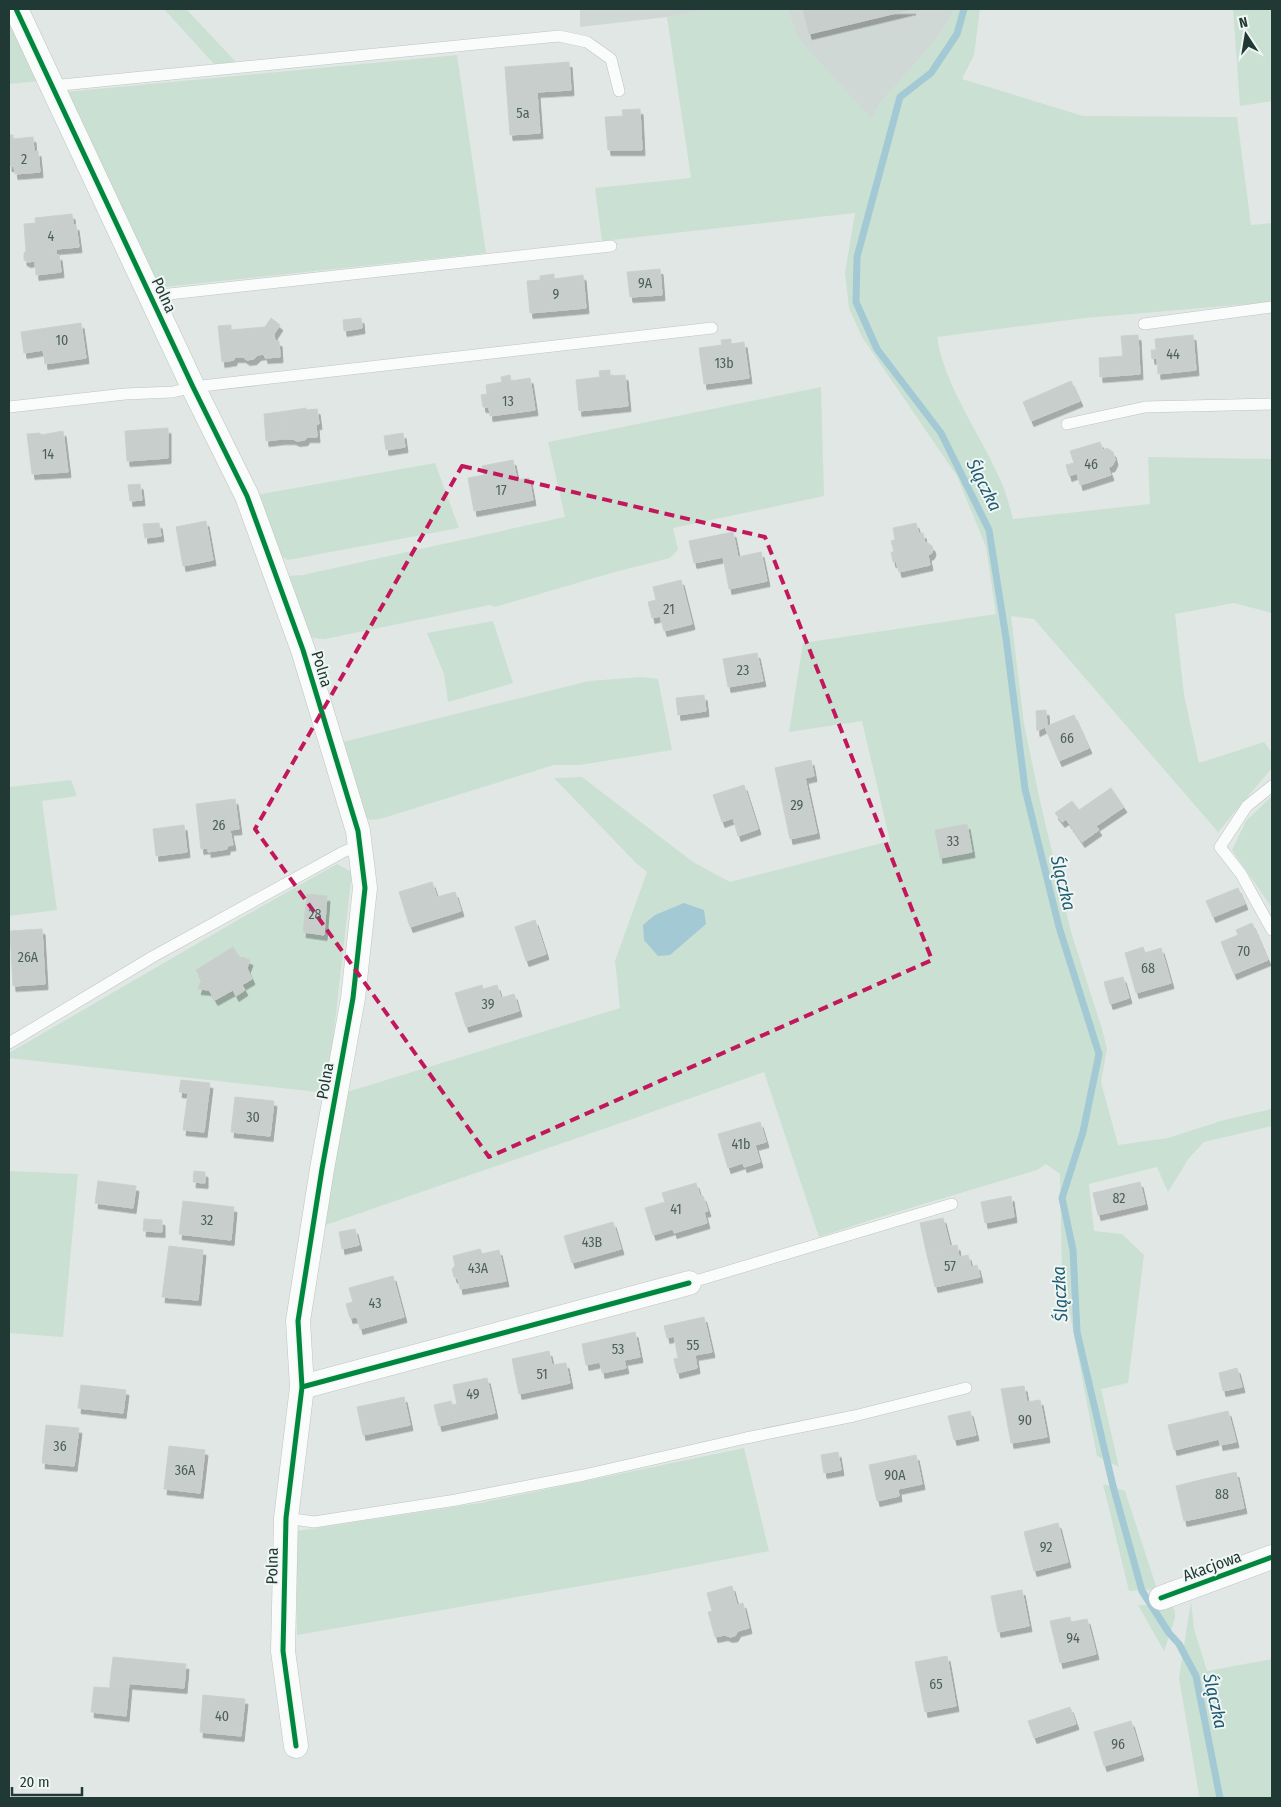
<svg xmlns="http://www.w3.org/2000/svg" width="1281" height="1807" viewBox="0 0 1281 1807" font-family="'Fira Sans Condensed',sans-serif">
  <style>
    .built { fill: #cfd8d5 }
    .green { fill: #cae0d3 }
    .water { fill: #a3c9d4 }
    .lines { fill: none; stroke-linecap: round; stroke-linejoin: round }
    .stream { stroke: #a3c9d4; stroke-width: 7 }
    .building { fill: #c8cecc; stroke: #cad0ce; filter: url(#shadow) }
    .lane-casing { stroke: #bec4c2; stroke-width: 12 }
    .street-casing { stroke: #bec4c2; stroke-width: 25 }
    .lane { stroke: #fafbfb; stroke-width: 11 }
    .street { stroke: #fafbfb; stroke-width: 24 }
    .cycleway-casing { stroke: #eff6f3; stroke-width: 8 }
    .cycleway { stroke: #00873e; stroke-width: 5 }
    .marked { fill: none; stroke: #c2185b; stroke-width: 4; stroke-dasharray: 10 6; stroke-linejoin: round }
    .labels { text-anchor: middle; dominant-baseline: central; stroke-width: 4; stroke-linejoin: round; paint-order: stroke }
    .number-label { font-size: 14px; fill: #4c5f5b }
    .street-label { font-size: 16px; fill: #213934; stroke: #eff6f3 }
    .water-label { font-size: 18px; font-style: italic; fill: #1e5b71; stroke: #eff6f3 }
  </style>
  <defs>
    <filter id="shadow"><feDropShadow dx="3" dy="5.5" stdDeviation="0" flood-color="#0004"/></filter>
  </defs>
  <rect width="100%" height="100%" fill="#e1e7e5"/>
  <path class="built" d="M580 9H712L667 17 580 27Z
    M787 9H954L948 22 935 41 879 105 872 120 798 39Z"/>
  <path class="green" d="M9 9 39 81 9 84Z
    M164 9H186L236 62 214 64Z
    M712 9H787L798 39 872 119 879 105 935 41 948 22 954 9H980L974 55 962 79 1083 116 1237 117 1251 225 1272 223V302L1085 318 937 337C945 389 983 437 1003 486 1007 496 1010 508 1013 519L1150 504 1148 457 1272 459V613L1234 603 1175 614 1184 695 1199 763 1264 742 1272 753V768L1218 832 1034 619 1011 616 1024 724 1040 801 1071 932 1102 1029 1107 1049 1101 1082 1118 1145 1168 1138 1224 1120 1272 1109V1126L1204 1142 1189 1158 1168 1192 1157 1167 1089 1184 1094 1231 1122 1234 1144 1255 1128 1383 1101 1389 1119 1467 1097 1456 1062 1272 1060 1174 1046 1164 1037 1170 877 1218 819 1237 764 1072 635 1118 320 1227 344 1093 620 1008 615 961 647 872 636 863 554 778 582 777 693 862 730 882 890 841 862 721 789 732 803 643 996 614 986 547 957 476 862 337 849 308 845 273 855 213 602 241 595 188 691 178 667 17Z
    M1233 9H1272V101L1240 106Z
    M457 55 486 253 164 287 150 277 65 92Z
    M821 387 824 496 673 528 678 550 670 558 611 573 495 607 490 605 325 639 313 638 302 631 284 576 303 575 565 517 548 442Z
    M435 463 459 528 288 560 276 553 256 495Z
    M493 621 513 683 448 702 444 674 427 633Z
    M643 677 658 679 672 750 580 765H554L380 819 370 820 360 814 339 743 589 681Z
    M71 780 77 796 42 801 57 910 9 916V787Z
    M1272 796V908L1232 850 1246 821Z
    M337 864 352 872 327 1093 9 1058V1053L243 917Z
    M9 1171 78 1174 63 1337 9 1333Z
    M744 1448 769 1551 650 1574 297 1635V1531L480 1503Z
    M1103 1484 1125 1491 1157 1589 1129 1591Z
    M1170 1600 1175 1612V1618L1164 1651 1138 1605H1159Z
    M1191 1601 1194 1629 1207 1671 1272 1659V1798H1201L1199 1795 1179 1678Z"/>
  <path class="water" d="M684 903 704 910 706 924 670 955 658 956 644 940 643 925 655 915Z"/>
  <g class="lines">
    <path class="stream" d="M964 9 957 34 931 73 900 97 857 257 856 302 877 349 941 433 989 530 1006 638 1025 789 1059 927 1099 1054 1083 1132 1062 1198 1073 1250 1077 1332 1113 1486 1142 1591 1169 1633 1179 1644 1196 1676 1220 1798"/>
  </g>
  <path class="building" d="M803 9H913L809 34Z
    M569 62 571 90 537 92 540 133 510 135 505 67Z
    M640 109 642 150H608L605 117 623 116 622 110Z
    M9 135H13V139L33 137 34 152 38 151 40 172 15 174 14 166H9Z
    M72 214 73 225H76L79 247 56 249V255H59L61 272 36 275 35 261 28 262 24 260V253L26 251 24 224 36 223 35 218Z
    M660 269 662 295 630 297 627 272Z
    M554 274V279L583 275 586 308 530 313 527 281 540 280V276Z
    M271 318 280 325 274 334 275 341H279L280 357 265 358 264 354 258 355 254 359 247 360 243 357H234V360L222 362 218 326 231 325V330L265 327Z
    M361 318 362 328 344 331 343 320Z
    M81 323 86 358 45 364 40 329Z
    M40 329 43 350 24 353 21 332Z
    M1138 335 1140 374 1100 377 1099 358 1123 356 1121 336Z
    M1193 335 1196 370 1158 374 1157 358 1152 359 1151 350H1156L1155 339Z
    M731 339V344L744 342 749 378 704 384 699 348 722 345 721 340Z
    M610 370V376L625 375 628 406 579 411 576 380 600 377 599 371Z
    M510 375 511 381 530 378 535 410 490 416 489 407H483L481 395 487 394 486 385 502 382 501 377Z
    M1071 381 1080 401 1031 421 1023 402Z
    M306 408V410L317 409 319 424H316L317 437H307L305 440 297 441 293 439H282L280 412Z
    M280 412 282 439 266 441 264 414Z
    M168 428V458L127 461 125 431Z
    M63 431 68 472 32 474 27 434 40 433 41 435Z
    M403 433 405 447 386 450 384 436Z
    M1100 442 1103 450 1107 448 1113 452 1115 460 1112 466 1108 467 1111 475 1080 485 1077 473 1069 476 1066 465 1074 463 1070 451Z
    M513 460 517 480 529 478 533 500 474 511 468 478 484 475 482 466Z
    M140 484 142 500 130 501 128 485Z
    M206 521 213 560 183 566 176 527Z
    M159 523 161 536 145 538 143 524Z
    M916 523 919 534 923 533 925 543H928L932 546 933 550 931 554 928 555 930 565 899 572 896 561 893 562 891 552H894L891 541 895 540 893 528Z
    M733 532 738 557 761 552 767 581 729 589 723 557 694 563 689 541Z
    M681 580 692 624 664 631 660 616 652 618 648 602 656 600 653 587Z
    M757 653 763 681 728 687 723 659Z
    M704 695 706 711 678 715 676 698Z
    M1046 710 1047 726 1037 731 1036 711Z
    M1074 715 1089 748 1059 761 1045 727Z
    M811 760 814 776 805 778 817 833 790 839 775 768Z
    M744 785 758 829 738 836 733 818 722 822 713 795Z
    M1111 788 1124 807 1096 826 1099 830 1082 842 1066 819Z
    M235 799 239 829 230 830 233 845 227 846V849L208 852V848L201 849 196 804Z
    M1072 801 1079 810 1062 822 1055 813Z
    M967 824 972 852 940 858 935 830Z
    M184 825 187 852 156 856 153 829Z
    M432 882 437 897 455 892 461 911 410 927 399 892Z
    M1238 888 1245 904 1213 917 1206 901Z
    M307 894 327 896 324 935 303 932Z
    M535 920 546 954 526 961 515 927Z
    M1252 923 1268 960 1234 974 1221 942 1238 935 1236 930Z
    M42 929 45 984 13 986 10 931Z
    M233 947 240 958 242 957 250 960 247 968 252 979 242 985 245 990 236 996 233 990 215 1000 209 990 198 989 201 981 202 980 196 970Z
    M1143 947 1145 953 1161 948 1171 983 1136 993 1125 953Z
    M1123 977 1129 998 1110 1004 1104 982Z
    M482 985 483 989 497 985 501 998 514 994 519 1011 466 1027 455 993Z
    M181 1080 210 1083 204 1132 183 1130 188 1093 179 1092Z
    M235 1097 274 1101 270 1136 231 1132Z
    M760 1122 766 1142 755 1145 760 1162 744 1167 743 1163 728 1168 718 1134Z
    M194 1171 205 1172V1183L193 1182Z
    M98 1181 136 1186 133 1208 95 1203Z
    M1140 1182 1145 1204 1098 1215 1093 1193Z
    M696 1183 700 1196H703L708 1211 704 1212 707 1223 674 1233 673 1229 653 1235 645 1208 665 1202 662 1193Z
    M1011 1196 1014 1217 985 1223 981 1202Z
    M183 1201 234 1207 231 1240 179 1234Z
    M943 1218 950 1246 926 1251 920 1223Z
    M144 1219 162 1220V1232L143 1231Z
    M613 1222 621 1249 572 1263 564 1236Z
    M355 1229 359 1245 342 1249 339 1232Z
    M957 1245 959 1257 968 1255 971 1267 977 1265 980 1277 935 1287 926 1251Z
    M169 1246 203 1250 198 1300 162 1297Z
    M480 1249 482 1254 499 1250 506 1281 460 1289 458 1279 454 1277 452 1269 455 1266 453 1256Z
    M393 1276 404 1317 360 1329 357 1317 350 1318 346 1304 353 1302 349 1288Z
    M704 1317 712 1352 695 1355 697 1368 677 1373 674 1359 678 1358 674 1336 667 1338 664 1326Z
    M635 1332 640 1357 624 1360 626 1368 602 1373 596 1341Z
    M596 1341 600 1362 586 1365 582 1344Z
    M549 1351 552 1365 566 1363 570 1383 519 1394 512 1359Z
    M1237 1368 1242 1387 1223 1391 1219 1373Z
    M487 1378 495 1413 456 1422 452 1405 457 1404 453 1385Z
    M81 1385 126 1390 123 1413 78 1408Z
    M1024 1386 1027 1402 1040 1400 1047 1437 1011 1443 1001 1389Z
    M404 1397 410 1425 363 1435 357 1407Z
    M451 1401 456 1422 439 1426 434 1405Z
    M970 1411 976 1435 954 1440 948 1416Z
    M1228 1411 1236 1442 1220 1445 1219 1439 1174 1450 1168 1425Z
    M46 1425 79 1428 74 1466 42 1463Z
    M169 1446 205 1450 200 1493 164 1489Z
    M838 1452 841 1470 824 1473 821 1455Z
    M916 1455 922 1484 898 1489 899 1496 877 1501 869 1465Z
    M1236 1472 1244 1508 1208 1516 1200 1480Z
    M1200 1480 1208 1516 1184 1521 1176 1486Z
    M1058 1523 1068 1562 1034 1571 1024 1532Z
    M732 1586 737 1605 743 1603 749 1628 738 1631 735 1636 730 1637 725 1635 715 1637 708 1612 712 1611 707 1593Z
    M1022 1590 1029 1626 998 1632 991 1596Z
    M1070 1617 1071 1622 1087 1619 1096 1654 1060 1663 1050 1621Z
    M947 1656 956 1706 925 1712 915 1662Z
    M113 1657 186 1664 184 1688 110 1682Z
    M110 1682 129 1683 126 1716 91 1712 94 1687 110 1688Z
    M203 1695 245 1699 241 1736 200 1732Z
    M1070 1707 1076 1724 1034 1738 1028 1721Z
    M1131 1721 1141 1755 1104 1766 1094 1732Z"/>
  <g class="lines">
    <defs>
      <path id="lane" d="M51 86 559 36 587 42 611 59 619 91
        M151 296 611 246
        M1144 324 1272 307
        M9 407 125 394 173 392 193 387 712 328
        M1067 424 1145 407 1272 404
        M1272 786 1247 806 1220 847 1241 874 1272 930
        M9 1043 154 956 343 852 360 845
        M689 1283 952 1204
        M286 1518 314 1522 456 1500 584 1475 746 1438 854 1416 966 1388"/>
      <path id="street" d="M16 9 193 387 247 496 303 650 358 831 365 888 353 998 322 1169 298 1321 302 1387 286 1518 283 1651 296 1746
        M302 1387 689 1283
        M1161 1598 1272 1557"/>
    </defs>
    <use href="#lane" class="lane-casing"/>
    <use href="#street" class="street-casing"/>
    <use href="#lane" class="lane"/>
    <use href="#street" class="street"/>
    <defs>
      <path id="cycleway" d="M16 9 193 387 247 496 303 650 358 831 365 888 353 998 322 1169 298 1321 302 1387 286 1518 283 1651 296 1746
        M302 1387 689 1283
        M1161 1598 1272 1557"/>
    </defs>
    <use href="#cycleway" class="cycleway-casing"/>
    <use href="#cycleway" class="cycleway"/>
  </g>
  <path class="marked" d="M462 466 765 537 932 960 489 1157 255 829Z"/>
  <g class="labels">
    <g class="number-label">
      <text x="523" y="113">5a</text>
      <text x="24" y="159">2</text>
      <text x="51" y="236">4</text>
      <text x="645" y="283">9A</text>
      <text x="556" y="294">9</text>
      <text x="62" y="340">10</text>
      <text x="1173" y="354">44</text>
      <text x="724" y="363">13b</text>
      <text x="508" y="401">13</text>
      <text x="48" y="454">14</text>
      <text x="1091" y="464">46</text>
      <text x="501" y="490">17</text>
      <text x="669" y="609">21</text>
      <text x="743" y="670">23</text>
      <text x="1067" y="738">66</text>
      <text x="797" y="805">29</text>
      <text x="219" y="825">26</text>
      <text x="953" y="841">33</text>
      <text x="315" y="914">28</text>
      <text x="1244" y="951">70</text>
      <text x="28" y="957">26A</text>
      <text x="1148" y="968">68</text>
      <text x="488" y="1004">39</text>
      <text x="253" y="1117">30</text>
      <text x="741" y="1144">41b</text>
      <text x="1119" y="1198">82</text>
      <text x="676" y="1209">41</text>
      <text x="207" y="1220">32</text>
      <text x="592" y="1242">43B</text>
      <text x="950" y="1266">57</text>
      <text x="478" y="1268">43A</text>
      <text x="375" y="1303">43</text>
      <text x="693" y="1345">55</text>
      <text x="618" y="1349">53</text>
      <text x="542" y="1374">51</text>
      <text x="473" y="1394">49</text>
      <text x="1025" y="1420">90</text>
      <text x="60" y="1446">36</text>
      <text x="185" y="1470">36A</text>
      <text x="895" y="1475">90A</text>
      <text x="1222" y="1494">88</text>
      <text x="1046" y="1547">92</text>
      <text x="1073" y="1638">94</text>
      <text x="936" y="1684">65</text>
      <text x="222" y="1716">40</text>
      <text x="1118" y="1744">96</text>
    </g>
    <g class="street-label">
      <text transform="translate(164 295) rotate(65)">Polna</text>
      <text transform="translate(322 669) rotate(73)">Polna</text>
      <text transform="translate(325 1081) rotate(-80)">Polna</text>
      <text transform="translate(272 1566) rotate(-89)">Polna</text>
      <text transform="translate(1212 1566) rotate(-20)">Akacjowa</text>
    </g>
    <g class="water-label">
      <text transform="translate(984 485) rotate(63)">Ślączka</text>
      <text transform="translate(1063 883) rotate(76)">Ślączka</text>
      <text transform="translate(1060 1294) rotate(-93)">Ślączka</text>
      <text transform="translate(1215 1701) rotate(77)">Ślączka</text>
    </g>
  </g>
  <rect width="1281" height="1807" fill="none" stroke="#213934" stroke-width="20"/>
  <g transform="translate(1246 35) rotate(348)" stroke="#eff6f3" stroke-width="4" paint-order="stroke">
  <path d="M0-4L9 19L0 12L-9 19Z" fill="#213934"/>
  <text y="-8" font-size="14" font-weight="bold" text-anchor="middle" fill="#213934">N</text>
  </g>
  <path d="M12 1787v8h70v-8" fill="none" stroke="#213934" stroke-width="2.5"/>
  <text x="20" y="1787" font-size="15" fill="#213934" stroke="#eff6f3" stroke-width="4" paint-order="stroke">20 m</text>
</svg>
